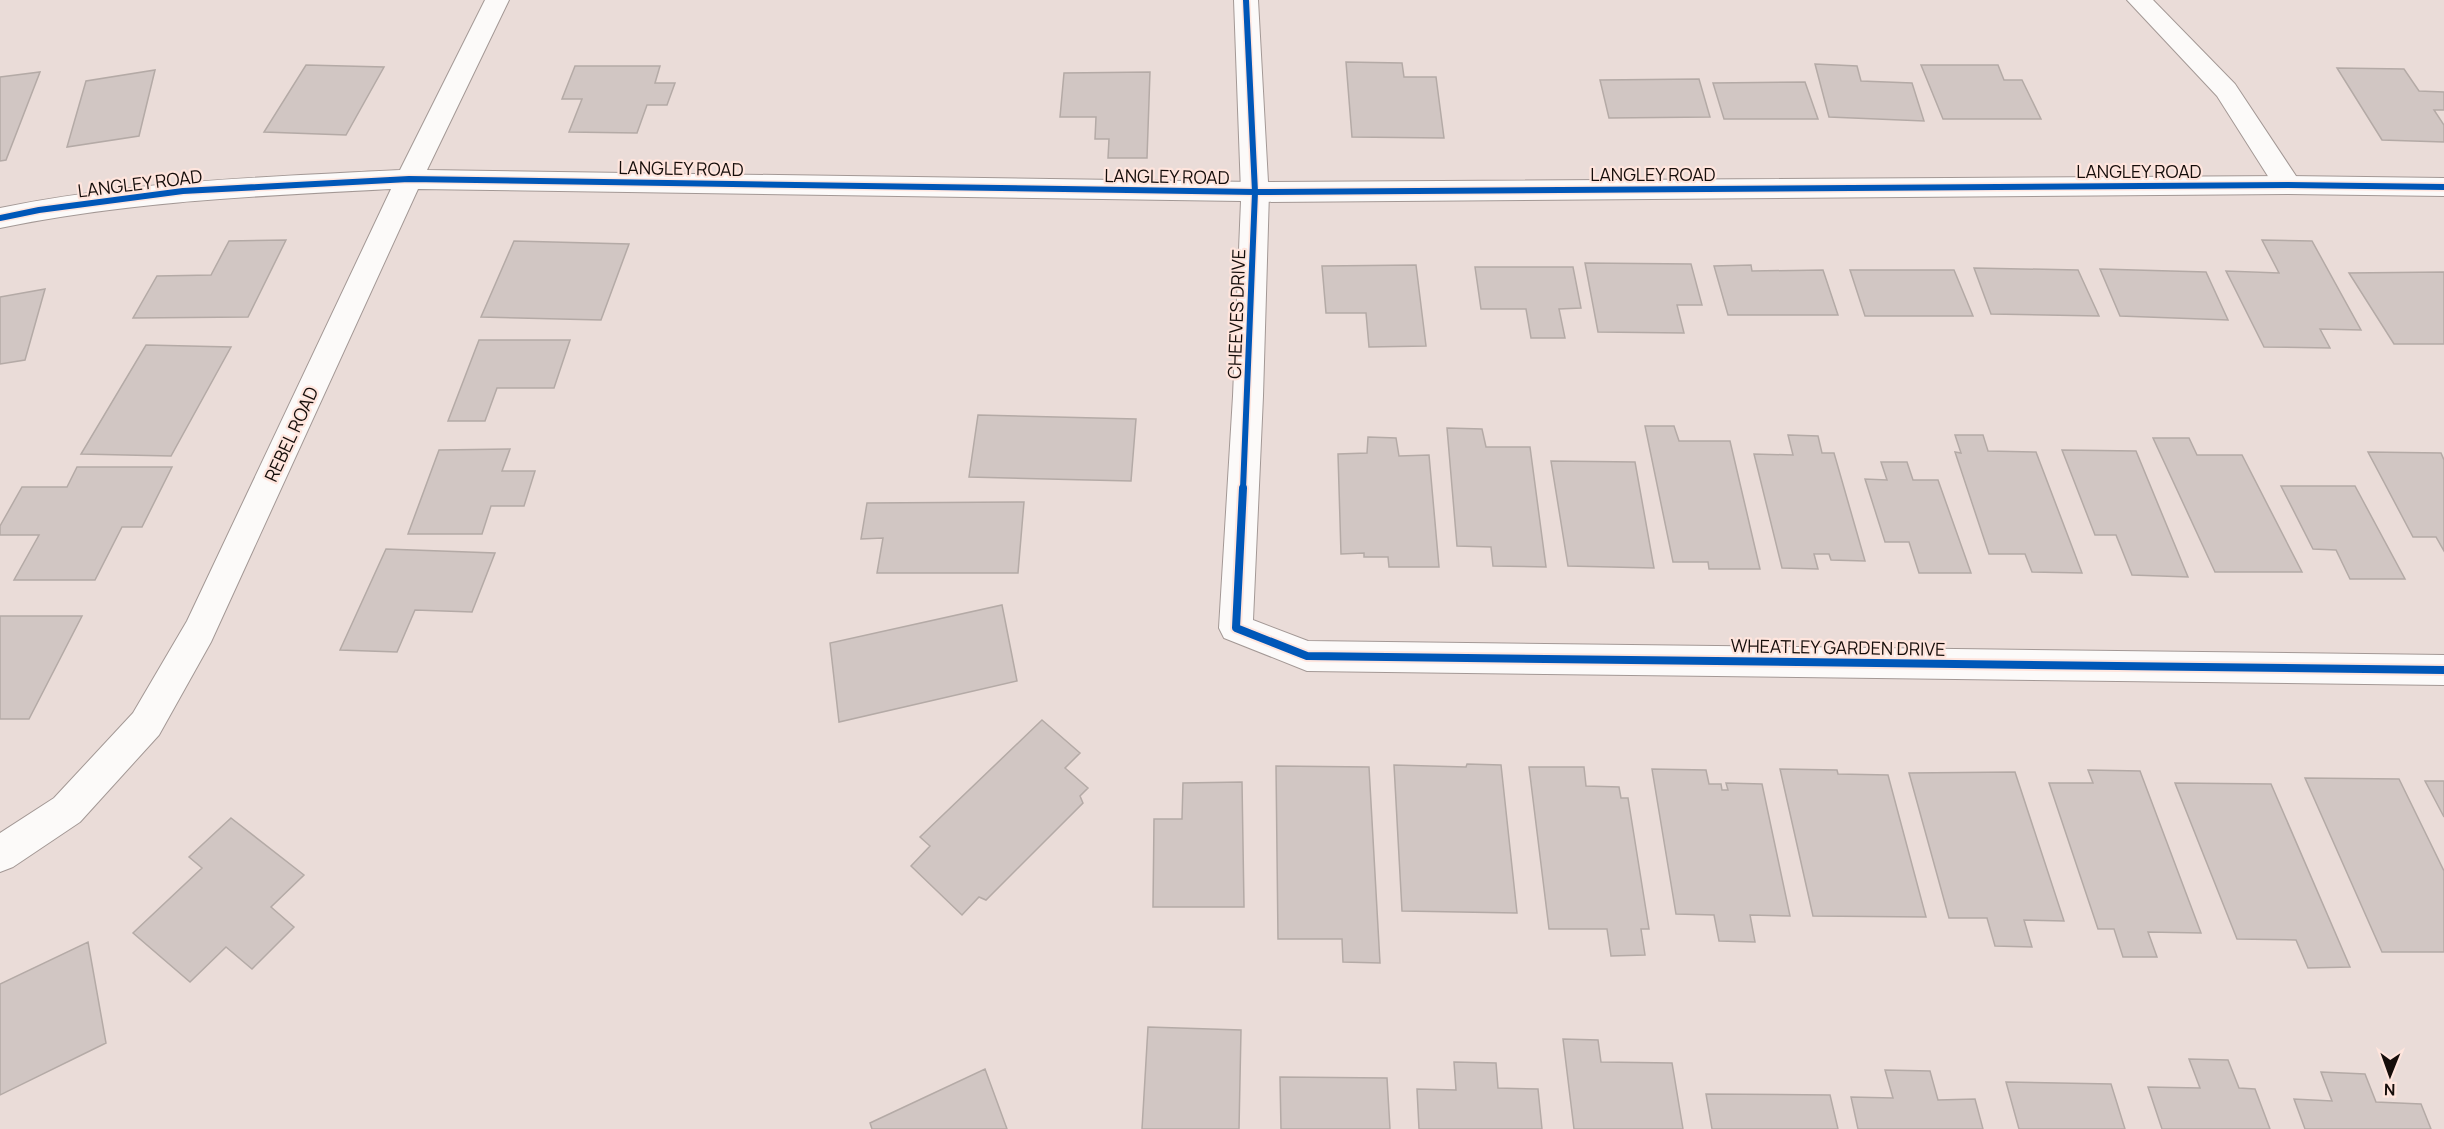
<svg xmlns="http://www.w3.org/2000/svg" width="2444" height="1129" viewBox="0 0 2444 1129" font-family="Manrope,sans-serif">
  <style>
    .building { fill: #d1c6c3; stroke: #b4aaa6; stroke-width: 1.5 }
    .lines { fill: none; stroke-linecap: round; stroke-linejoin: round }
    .street-casing { stroke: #a39895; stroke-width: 2 }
    .secondary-casing { stroke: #a39895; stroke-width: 2 }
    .street { fill: #fcfaf9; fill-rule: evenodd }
    .secondary { fill: #fcfaf9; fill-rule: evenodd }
    .cycleway-far1-casing { stroke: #ffe5dd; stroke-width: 9 }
    .cycleway-casing { stroke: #ffe5dd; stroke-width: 12 }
    .cycleway-far1 { stroke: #0057b8; stroke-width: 6 }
    .cycleway { stroke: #0057b8; stroke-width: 8 }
    .labels { text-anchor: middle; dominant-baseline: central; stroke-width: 4.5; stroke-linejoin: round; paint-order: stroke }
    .street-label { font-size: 18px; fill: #150d0a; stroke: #ffe5dd }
  </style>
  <rect width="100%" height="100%" fill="#eadcd8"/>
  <path class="building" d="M1346 62 1402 63 1404 77H1436L1444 138 1352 137Z
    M1815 64 1857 66 1861 81 1912 83 1924 121 1829 117Z
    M306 65 384 67 346 135 264 132Z
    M1921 65H1998L2004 80H2022L2041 119H1943Z
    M575 66H660L655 83H675L667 105H647L637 133 569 132 582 99H562Z
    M2337 68 2404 69 2419 91 2444 92V110H2434L2444 125V142L2382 140Z
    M155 70 139 136 67 147 86 81Z
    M40 72 6 160 0 161V77Z
    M1150 72 1147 158H1108L1109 139H1095L1096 117H1060L1064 73Z
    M1699 79 1710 117 1609 118 1600 80Z
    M1805 82 1818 119H1724L1713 83Z
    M286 240 248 317 133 318 157 276 211 275 229 241Z
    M2262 240 2312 241 2361 330 2320 329 2330 348 2264 347 2226 271 2279 273Z
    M514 241 629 244 601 320 481 317Z
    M1585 263 1691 264 1702 305H1677L1684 333 1598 332Z
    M1416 265 1426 346 1369 347 1366 313H1326L1322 266Z
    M1751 265 1752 271 1823 270 1838 315H1728L1714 266Z
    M1475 267H1573L1581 308 1559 309 1565 338H1531L1526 309H1481Z
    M1974 268 2078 270 2099 316 1991 314Z
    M2100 269 2206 272 2228 320 2120 316Z
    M1850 270H1954L1973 316H1865Z
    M2444 272V344H2394L2349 273Z
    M45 289 25 360 0 364V297Z
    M479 340H570L554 388H497L485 421H448Z
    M146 345 231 347 171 456 81 454Z
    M978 415 1136 419 1131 481 969 477Z
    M1645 426H1674L1679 441H1730L1760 569H1709L1708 562H1673Z
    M1447 428 1482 429 1486 447H1530L1546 567 1493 566 1491 547 1457 546Z
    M1788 435 1818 436 1822 453H1834L1865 561 1831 560 1829 554H1814L1818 569 1782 568 1754 454 1793 455Z
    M1955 435H1983L1988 451 2036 452 2082 573 2032 572 2025 554H1989L1955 452 1961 453Z
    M1368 437 1396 438 1399 456 1429 455 1439 567H1389L1388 557H1364V553L1341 554 1338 454 1367 453Z
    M2153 438H2189L2197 455H2242L2302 572H2215Z
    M510 449 502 471H535L524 506H491L482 534H408L439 450Z
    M2062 450 2136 451 2188 577 2132 575 2116 535H2095Z
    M2368 452 2441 453 2444 460V551L2436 537H2413Z
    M1551 461 1635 462 1654 568 1568 566Z
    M1881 462H1907L1913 480H1938L1971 573H1919L1909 542H1885L1865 479 1887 480Z
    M77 467H172L142 527H122L95 580H14L39 535H0V526L22 487H67Z
    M2281 486H2355L2405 579H2350L2336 550 2313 549Z
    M1024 502 1018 573H877L883 538 861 539 867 503Z
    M386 549 495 553 472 612 415 610 397 652 340 650Z
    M1002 605 1017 681 839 722 830 643Z
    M0 616H82L29 719H0Z
    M1042 720 1080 753 1065 768 1088 788 1080 796 1083 803 986 900 979 897 962 915 911 866 930 846 920 837Z
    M1467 764 1501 765 1517 913 1402 911 1394 765 1466 767Z
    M1276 766 1369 767 1380 963 1343 962 1342 939H1278Z
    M1529 767H1584L1586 786 1619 787 1621 798H1628L1649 929H1641L1645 955 1611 956 1607 929H1549Z
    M1652 769 1706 770 1709 784H1721L1722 790H1728L1726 783 1762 784 1790 916 1750 915 1755 942 1719 941 1714 915 1676 914Z
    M1780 769 1837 770 1838 774 1888 775 1926 917 1813 916Z
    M2088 770 2140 771 2201 933 2148 932 2157 957H2123L2114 929H2098L2049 783H2093Z
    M2015 772 2064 921 2024 920 2032 947 1995 946 1987 918H1949L1909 773Z
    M2305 778 2399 779 2444 871V952H2382Z
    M2425 781H2444V817Z
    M1242 782 1244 907H1153L1154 819H1182L1183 783Z
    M2175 783 2271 784 2350 967 2308 968 2296 940 2237 939Z
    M231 818 304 875 271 907 294 927 252 969 226 947 190 982 133 933 202 868 189 857Z
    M88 942 106 1043 0 1095V984Z
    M1148 1027 1241 1030 1239 1129H1142Z
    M1563 1039 1598 1040 1601 1062 1672 1063 1683 1129H1574Z
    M2189 1059 2228 1060 2239 1088 2255 1089 2270 1129H2162L2148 1087 2200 1088Z
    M1454 1062 1496 1063 1498 1088 1538 1089 1542 1129H1419L1417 1089 1456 1090Z
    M985 1069 1007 1129H872L870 1123Z
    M1885 1070 1930 1071 1938 1100 1975 1099 1983 1129H1858L1851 1097 1893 1098Z
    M2321 1072 2365 1074 2376 1102 2421 1104 2431 1129H2305L2294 1099 2332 1101Z
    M1280 1077 1387 1078 1390 1129H1281Z
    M2006 1082 2111 1084 2125 1129H2019Z
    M1706 1094 1830 1095 1838 1129H1712Z"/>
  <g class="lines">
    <defs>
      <path id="street" d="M485 0H509L427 170 1255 182 1265 185 1269 192 1263 396 1253 620 1308 641 2444 655V685L1307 671 1224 638 1219 628 1233 396 1241 201 418 189 211 642 159 735 80 822 13 867 0 872V833L54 798 133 713 187 621 391 189C260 196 129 201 0 228V208C132 181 266 177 400 170Z
        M2127 0H2153L2235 84 2302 185 2298 192 2288 194 2278 192 2217 96Z"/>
      <path id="secondary" d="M1234 0H1258L1268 182 2288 176 2444 178V196L2288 194 1255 202 1245 199 1241 192Z"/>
    </defs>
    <use href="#street" class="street-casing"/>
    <use href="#secondary" class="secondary-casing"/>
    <use href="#street" class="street"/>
    <use href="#secondary" class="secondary"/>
    <defs>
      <path id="cycleway-far1" d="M0 218 39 210 183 191 409 179 1255 192 2288 185 2444 187
        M1243 489 1255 192 1246 0"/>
      <path id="cycleway" d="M1243 488 1236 628 1307 656 2444 670"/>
    </defs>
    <use href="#cycleway-far1" class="cycleway-far1-casing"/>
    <use href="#cycleway" class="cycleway-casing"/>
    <use href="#cycleway-far1" class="cycleway-far1"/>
    <use href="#cycleway" class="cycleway"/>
  </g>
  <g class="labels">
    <g class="street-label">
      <text transform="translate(681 168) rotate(1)">LANGLEY ROAD</text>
      <text x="2139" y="171">LANGLEY ROAD</text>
      <text x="1653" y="174">LANGLEY ROAD</text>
      <text transform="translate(1167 176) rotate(1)">LANGLEY ROAD</text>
      <text transform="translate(140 183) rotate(-7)">LANGLEY ROAD</text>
      <text transform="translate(1236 314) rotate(-88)">CHEEVES DRIVE</text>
      <text transform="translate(291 434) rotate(-65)">REBEL ROAD</text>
      <text transform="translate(1838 647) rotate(1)">WHEATLEY GARDEN DRIVE</text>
    </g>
  </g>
  <g transform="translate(2390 1075) rotate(181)" stroke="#ffe5dd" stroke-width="4.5" paint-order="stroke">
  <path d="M0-4.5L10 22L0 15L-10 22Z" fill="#150d0a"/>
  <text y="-9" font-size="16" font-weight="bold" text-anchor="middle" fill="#150d0a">N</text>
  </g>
</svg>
